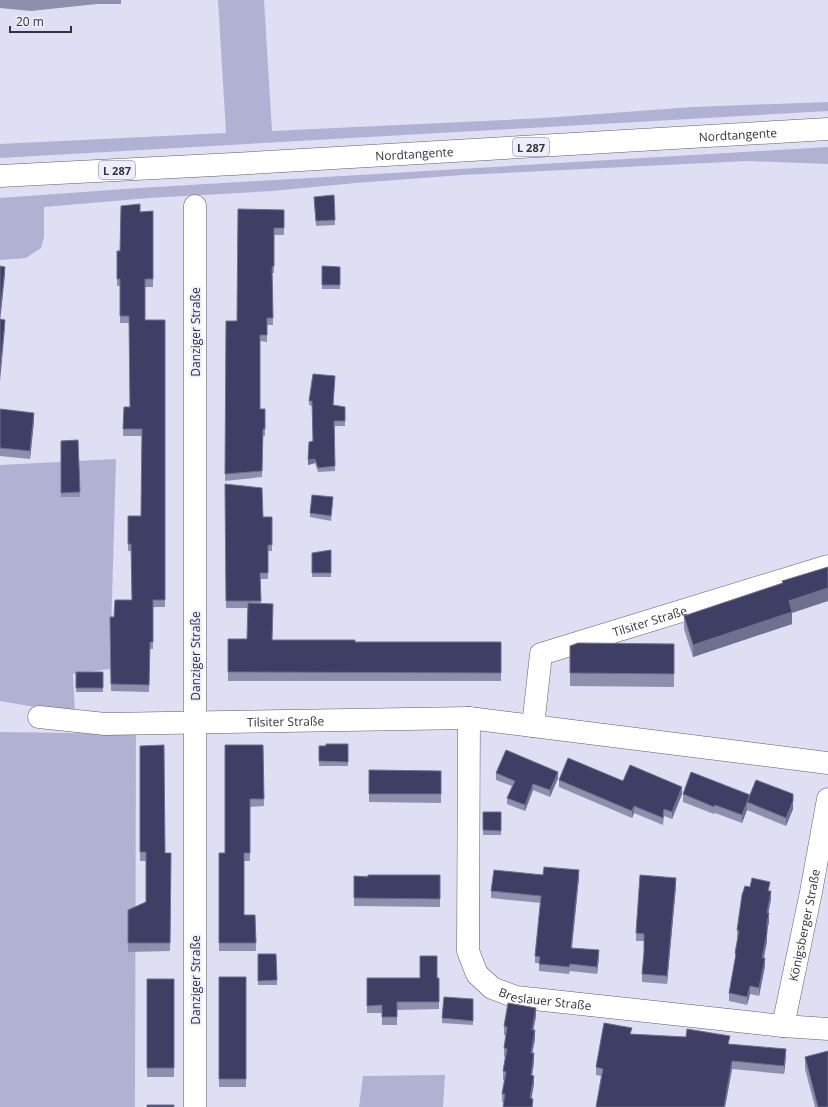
<svg xmlns="http://www.w3.org/2000/svg" width="828" height="1107" viewBox="0 0 828 1107" font-family="'Open Sans',sans-serif">
  <style>
    .green { fill: #b1b2d3 }
    .lines { fill: none; stroke-linecap: round; stroke-linejoin: round }
    .minor-casing { stroke: #5c5d6e; stroke-width: 23 }
    .major-casing { stroke: #5c5d6e; stroke-width: 23 }
    .minor { stroke: #fff; stroke-width: 22 }
    .major { stroke: #fff; stroke-width: 22 }
    .wall { fill: #8e8fac }
    .shaded-wall { fill: #6f6f90 }
    .building { fill: #3f3f65; stroke: #6f6f90 }
    .labels { text-anchor: middle; dominant-baseline: central; stroke-width: 4; stroke-linejoin: round; paint-order: stroke }
    .shield { fill: #ecedfd; stroke: #6a6b75; stroke-width: 1 }
    .shield-label { font-size: 11px; font-weight: bold; fill: #33333b }
    .street-label { font-size: 12px; fill: #33333b; stroke: #ecedfd }
  </style>
  <rect width="100%" height="100%" fill="#dedff3"/>
  <path class="green" d="M218 0H264L272 131 544 118 693 107 828 102V111L0 158V144L226 133Z
    M828 147V164L747 161 462 175 356 183 272 191 149 198 44 207V237L41 248 26 258 0 260V198L139 188Z
    M116 459 110 669 73 674 75 714 0 701V465Z
    M0 732 136 734 135 1107H0Z
    M445 1075 443 1107H359L363 1076Z"/>
  <g class="lines">
    <defs>
      <g id="minor">
        <path d="M195 206V1107"/>
        <path id="s1" d="M39 717 105 724 469 718 828 763"/>
        <path id="s2" d="M469 718 468 951 477 974 492 988 516 997 783 1026 828 1029"/>
        <path id="s3" d="M533 726 541 654 828 566"/>
        <path id="s4" d="M783 1026 811 892 828 799"/>
      </g>
      <g id="major">
        <path id="s5" d="M0 176 233 164 828 129"/>
      </g>
    </defs>
    <use href="#minor" class="minor-casing"/>
    <use href="#major" class="major-casing"/>
    <use href="#minor" class="minor"/>
    <use href="#major" class="major"/>
  </g>
  <path class="wall" d="M0 0H121V4H97L31 11 0 8Z
    M334 195 335 225 316 226 314 201Z
    M238 209 284 210V235H274V273H272L273 325H267V342L260 341V409H265V436H263L262 477 225 481 226 321H237Z
    M153 211V287H145V320H165V607H153V649H150L149 692 111 691 110 617H114L132 600 131 551H128V516H141L142 436H123L124 407H130L129 323H120V286H117V251H120L140 212Z
    M322 266 340 267V289H322Z
    M335 381 333 405 345 411V426H335V471L318 472 315 463 308 465 313 441 312 406 309 405V401Z
    M0 409 34 421 30 459 0 456Z
    M78 440 80 497H61V441Z
    M225 484 263 517H272V551H268V579H260L261 604 273 612 272 640 355 642H501V681H228V639H247L248 608H226Z
    M333 501 331 521 310 517V513Z
    M331 550V577H312V573Z
    M782 581 792 613V624L693 657 684 629V616L782 583Z
    M674 644V687L570 686V646Z
    M76 672H103V692H76Z
    M348 744V766H319V746Z
    M263 745 264 806 250 807V861H244V915H255L256 951H219V853H225Z
    M140 746 165 853H171L170 951 128 952V910L146 902V861H140Z
    M369 770 441 771V803L369 802Z
    M496 773 558 778 550 797 533 790 525 811 507 804V798L512 786 496 780Z
    M559 780 623 781 682 794 672 819 664 816 663 825 634 813 632 818 559 787Z
    M683 794 750 795 793 809 786 826 747 810 742 823 715 813 714 814 683 802Z
    M483 812H501V835H483Z
    M440 875V907L354 906V876Z
    M543 875 579 877 572 948 599 957 597 974 570 971 569 974 539 971V963H535V956L541 903 491 898V891Z
    M676 886 667 984 642 982V974L644 954V941H636V933Z
    M770 891 771 899 768 913 769 922 767 930V941L764 958 765 966 759 996 750 994 747 1005 729 1001V993L735 961V953L738 938H737V930Z
    M258 954 277 980V985H258Z
    M219 977H246V1087H219Z
    M367 978H439V1009L397 1010V1025H382V1013H367Z
    M147 979H174V1077H147Z
    M473 999V1025L442 1023V1018Z
    M536 1016 533 1030 535 1039 532 1053 534 1062 532 1075 534 1084 531 1099 533 1107 502 1102V1094L504 1080H503V1071L505 1057H504V1048L506 1035H504V1026Z
    M632 1034 730 1044 786 1057 784 1074 732 1069 725 1107H596L601 1076 596 1075V1067Z
    M805 1057 828 1107H815L805 1069Z"/>
  <path class="shaded-wall" d="M5 267V275L0 322V314Z
    M5 320V328L0 381V373Z
    M34 413V421L30 459V451Z
    M315 459V463L308 465V460Z
    M828 588V601L792 613V624L693 657V645L789 601Z
    M558 772V778L550 797V790Z
    M533 784V790L525 811V805Z
    M682 787V794L672 819V812Z
    M793 801V809L786 826V818Z
    M747 802V810L742 823V815Z
    M634 806V813L632 818V811Z
    M579 870V877L571 955V948Z
    M676 878V886L667 984V976Z
    M771 891V899L767 921V913Z
    M769 913V922L767 931V923Z
    M767 933V941L762 966V958Z
    M599 950V957L597 974V967Z
    M765 958V966L759 996V988Z
    M750 986V994L747 1005V997Z
    M536 1008V1016L532 1038V1030Z
    M535 1030V1039L531 1061V1053Z
    M786 1049V1057L784 1074V1066Z
    M534 1053V1062L531 1083V1075Z
    M732 1061V1069L725 1107H724Z
    M534 1076V1084L530 1107V1098Z"/>
  <path class="building" d="M334 195 335 220 316 221 314 197Z
    M140 204V212L153 211V279H145V320H165V600H153V642H150L149 685 111 684 110 617H114L115 600H132L131 544H128V516H141L142 429H123L124 407H130L129 316H120V279H117V251H120L121 206Z
    M238 209 284 210V228H274V266L272 267 273 318H267V335H260V409H265V429H263L262 471 225 474 226 321H237Z
    M0 266 5 267 0 314Z
    M322 266 340 267V285H322Z
    M0 319 5 320 0 373Z
    M313 374 335 376 333 405 345 407V421H334L335 466 318 468 315 459 308 460 309 442 313 441 312 401H309Z
    M0 409 34 413 30 451 0 448Z
    M78 440 80 492 61 493V441Z
    M225 484 262 488 263 517H272V545H268V573H260L261 601H226Z
    M312 495 333 497 331 516 310 513Z
    M331 550V573H312V553Z
    M828 567V588L789 601 792 612 693 645 684 616 783 583 782 581Z
    M248 603 273 604 272 640H355V642H501V673L228 672V639H247Z
    M578 643 674 644V674L570 673V646Z
    M76 672H103V688H76Z
    M326 744H348V762L319 761V746H326Z
    M164 745 165 853H171L170 943H128V910L146 902V852H140V746Z
    M225 745H263L264 799H250V853H244V915H255L256 943H219V853H225Z
    M506 750 558 772 550 790 533 784 525 805 507 798 515 781 496 773Z
    M568 758 623 781 630 765 682 787 672 812 664 809 663 818 634 806 632 811 559 780Z
    M369 770 441 771V794H369Z
    M691 772 750 795 747 802 756 780 793 794V801L786 818 747 802 742 815 715 805 714 807 683 794Z
    M483 812H501V831L483 830Z
    M544 867 579 870 571 948 599 950 597 967 570 964 569 967 539 964 540 957 535 956 541 896 491 891 494 870 543 875Z
    M368 875H440V899L354 898V876L368 877Z
    M640 875 676 878 667 976 642 974 644 952V934L636 933Z
    M752 878 770 882 768 891H771L767 913H769L767 923V933L762 958H765L759 988 750 986 747 997 729 993 736 954 735 953 739 931 737 930 742 895 745 886 750 887Z
    M258 954H276L277 980 258 981Z
    M420 956H437V978H439V1002H397V1017H382V1005L367 1006V978H420Z
    M219 977H246V1079H219Z
    M147 979H174V1068H147Z
    M444 997 473 999V1021L442 1018Z
    M508 1003 536 1008 532 1030H535L531 1053H534L531 1075 534 1076 530 1098 533 1099 532 1107H503L505 1094H502L506 1072 503 1071 507 1049 504 1048 507 1027 504 1026Z
    M604 1023 632 1028 630 1034 686 1037 687 1029 730 1036 728 1044 786 1049 784 1066 732 1061 724 1107H596L603 1069 596 1067Z
    M828 1051V1107H818L805 1057Z
    M147 1105H174V1107H147Z"/>
  <g class="labels">
    <g class="shield">
      <rect x="513" y="138" width="36" height="18" rx="3"/>
      <rect x="99" y="161" width="36" height="18" rx="3"/>
    </g>
    <g class="shield-label">
      <text x="531" y="147">L 287</text>
      <text x="117" y="170">L 287</text>
    </g>
    <g class="street-label">
      <text stroke="none"><textPath href="#s5" startOffset="739">Nordtangente</textPath></text>
      <text stroke="none"><textPath href="#s5" startOffset="415">Nordtangente</textPath></text>
      <text transform="translate(195 332) rotate(-90)">Danziger Straße</text>
      <text stroke="none"><textPath href="#s3" startOffset="186">Tilsiter Straße</textPath></text>
      <text transform="translate(195 656) rotate(-90)">Danziger Straße</text>
      <text stroke="none"><textPath href="#s1" startOffset="247">Tilsiter Straße</textPath></text>
      <text stroke="none"><textPath href="#s4" startOffset="103">Königsberger Straße</textPath></text>
      <text transform="translate(195 980) rotate(-90)">Danziger Straße</text>
      <text stroke="none"><textPath href="#s2" startOffset="333">Breslauer Straße</textPath></text>
    </g>
  </g>
  <path d="M10 26v6h61v-6" fill="none" stroke="#33333b" stroke-width="2"/>
  <text x="16" y="26" font-size="12" fill="#33333b" stroke="#ecedfd" stroke-width="3" paint-order="stroke">20 m</text>
</svg>
